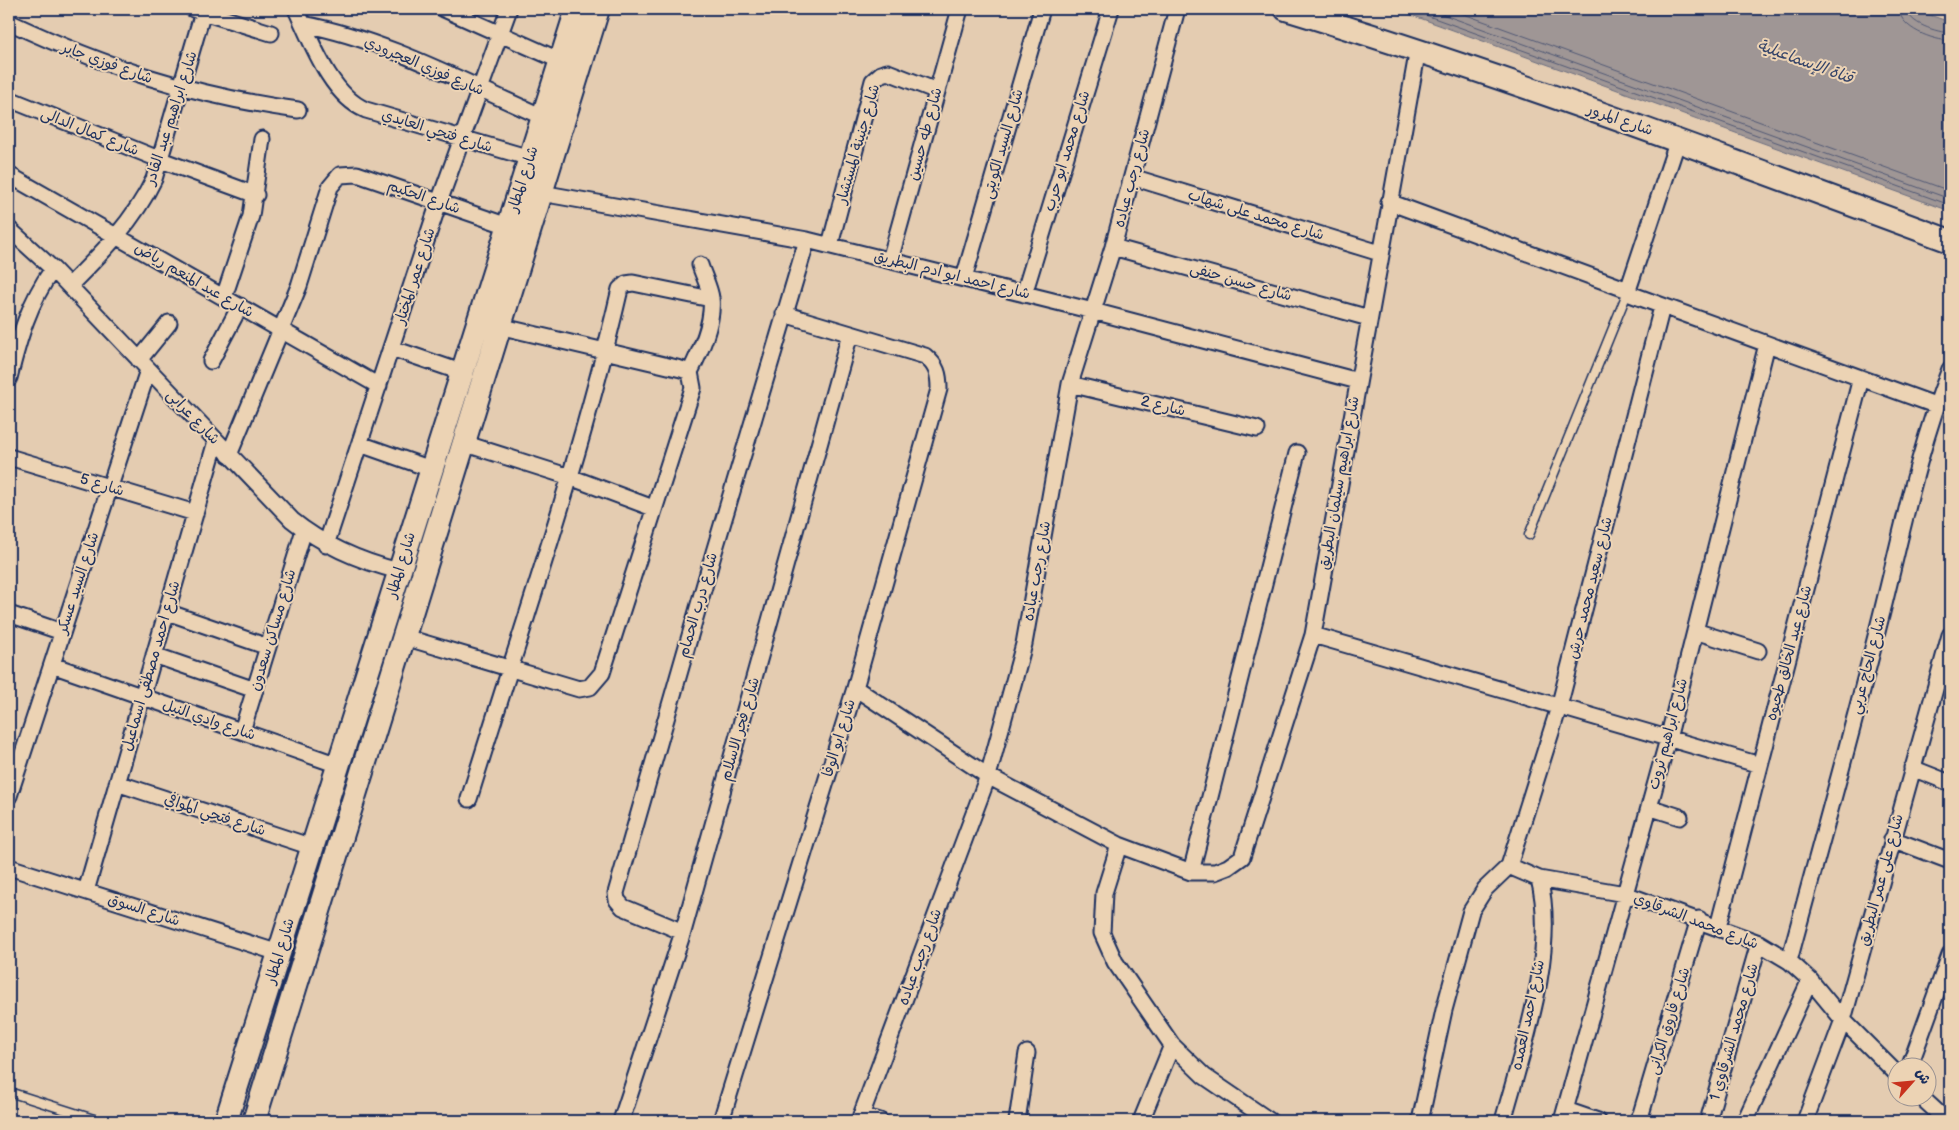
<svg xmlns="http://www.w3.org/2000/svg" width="1959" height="1130" viewBox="0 0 1959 1130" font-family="'Balsamiq Sans','Playpen Sans Arabic',sans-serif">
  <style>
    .water { fill: #9f9695; stroke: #6a6d7f }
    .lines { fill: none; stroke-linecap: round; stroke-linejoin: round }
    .shore { stroke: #505874; stroke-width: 1 }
    .lane-casing { stroke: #1b2f5e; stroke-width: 11 }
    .street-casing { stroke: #1b2f5e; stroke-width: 19 }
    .secondary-casing { stroke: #1b2f5e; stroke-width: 26 }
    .lane { stroke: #ecd3b4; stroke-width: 8 }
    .street { stroke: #ecd3b4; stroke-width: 15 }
    .secondary { stroke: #ecd3b4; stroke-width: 22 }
    .labels { text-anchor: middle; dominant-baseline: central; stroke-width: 4; stroke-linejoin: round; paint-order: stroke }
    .street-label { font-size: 15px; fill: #1b2f5e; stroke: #ecd3b4 }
    .water-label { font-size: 16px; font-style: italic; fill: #354469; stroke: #ecd3b4 }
  </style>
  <rect width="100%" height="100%" fill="#e4ccb1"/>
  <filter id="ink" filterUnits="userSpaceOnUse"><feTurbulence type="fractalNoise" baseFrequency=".02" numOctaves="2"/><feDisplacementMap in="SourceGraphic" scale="10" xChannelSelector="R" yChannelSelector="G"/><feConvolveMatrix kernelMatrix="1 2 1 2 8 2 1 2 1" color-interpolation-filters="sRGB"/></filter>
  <g filter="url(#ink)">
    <path class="water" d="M1395 9H1912L1950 22V211Z"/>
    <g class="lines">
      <path class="shore" d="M1409 9 1950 205
        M1428 9 1950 199
        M1450 9 1950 191
        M1899 9C1900 29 1933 40 1950 41
        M1907 9C1908 24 1937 32 1950 33"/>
      <defs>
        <path id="lane" d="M1529 535 1628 291
          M9 1092 100 1121"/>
        <path id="street" d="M193 9 271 33
          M296 9C311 41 331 96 366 110L530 158
          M444 9 561 61
          M9 22C105 67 193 96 298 110
          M303 24C387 40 465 83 543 117
          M9 99 161 160 256 195
          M1678 140 1628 290 1630 294 1935 405
          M9 175 379 386
          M1132 177 1380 253
          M541 193 807 240 1093 311 1358 381
          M1389 202 1628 290
          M9 229 53 269 292 520C324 546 359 561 399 571
          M830 245 873 81 881 74 888 72 937 91
          M1113 247 1369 318
          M890 260 960 9
          M964 278 1042 9
          M69 286C102 253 134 221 154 179L203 12
          M1024 294 1111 9
          M224 297 251 216 262 139
          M391 348 461 372
          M139 360 169 323
          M211 361 240 306
          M690 372C700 352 714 322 711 298 710 288 703 275 700 265
          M9 378C19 338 29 302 53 269
          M1070 384 1257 429
          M463 443 570 477 653 508
          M360 444 431 469
          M229 455 299 286 330 187 340 175 357 174 508 226
          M9 457 195 513
          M326 545 439 202 509 9
          M167 612 268 647
          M9 614 62 632
          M1695 631 1758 651
          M1313 635 1760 765
          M404 637 579 689 590 687 602 673 693 388 690 372 681 369 499 326
          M154 655 255 690
          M52 665 338 765
          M855 688 988 776 1119 845 1191 872H1215L1228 867 1242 857 1313 635 1418 49
          M242 731 304 530
          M1912 768 1950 783
          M117 783 312 847
          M9 796 148 370
          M469 799C521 630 580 462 620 289L626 284 633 283 711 299
          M1649 807 1680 817
          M1892 839 1950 861
          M1119 845 1104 893 1102 933 1115 962 1172 1045 1204 1076 1270 1121
          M1509 866 1539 879 1625 894 1759 943 1789 961 1810 980 1843 1020 1896 1073
          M9 867 279 953
          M1191 872 1297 453
          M86 891 216 441
          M1718 927 1861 378
          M683 932 623 907 617 900 616 893 714 552 807 240
          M1789 961C1819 849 1851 737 1879 624 1901 538 1917 452 1950 369
          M1909 1068 1950 955
          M1922 1098 1947 1121
          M1566 1110 1598 1121
          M861 1115 880 1121
          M621 1121 683 932 850 334
          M721 1121 855 688 939 389C939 374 937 366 925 356L784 314
          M859 1121 988 776 1024 644 1070 384 1113 247 1177 9
          M1017 1121 1027 1053
          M1141 1121 1172 1045
          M1420 1121 1444 1010 1471 911 1485 889 1509 866 1559 707 1662 307
          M1503 1121C1522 1051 1558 950 1539 879
          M1562 1121 1668 739 1767 344
          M1637 1121 1641 1114 1699 919
          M1708 1121 1759 943
          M1745 1121 1810 980
          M1805 1121 1843 1020 1950 635"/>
        <path id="secondary" d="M1286 9C1511 77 1730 160 1950 241
          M226 1121 577 9
          M254 1121 598 9"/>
      </defs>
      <use href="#lane" class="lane-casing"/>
      <use href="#street" class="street-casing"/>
      <use href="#secondary" class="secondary-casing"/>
      <use href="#lane" class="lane"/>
      <use href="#street" class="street"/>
      <use href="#secondary" class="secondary"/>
    </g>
  </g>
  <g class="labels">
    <g class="street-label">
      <text transform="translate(107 63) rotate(20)">شارع فوزي جابر</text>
      <text transform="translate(424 66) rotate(23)">شارع فوزي العجرودي</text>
      <text transform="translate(171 118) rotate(-72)">شارع ابراهيم عبد القادر</text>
      <text transform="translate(1620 120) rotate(19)">شارع المرور</text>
      <text transform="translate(437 131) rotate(17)">شارع فتحي العايدي</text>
      <text transform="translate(90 132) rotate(22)">شارع كمال الدالى</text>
      <text transform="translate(925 134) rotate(-75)">شارع طه حسين</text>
      <text transform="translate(858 144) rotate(-74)">شارع جنينة المستشار</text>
      <text transform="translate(1003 144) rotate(-74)">شارع السيد الكويتى</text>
      <text transform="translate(1067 151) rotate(-73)">شارع محمد ابو حرب</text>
      <text transform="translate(1132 178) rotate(-75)">شارع رجب عباده</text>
      <text transform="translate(523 179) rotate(-72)">شارع المطار</text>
      <text transform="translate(424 197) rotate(19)">شارع الحكيم</text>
      <text transform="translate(1256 215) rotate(17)">شارع محمد على شهاب</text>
      <text transform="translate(952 275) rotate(14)">شارع احمد ابو ادم البطريق</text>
      <text transform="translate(415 276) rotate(-72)">شارع عمر المختار</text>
      <text transform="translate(194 280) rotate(30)">شارع عبد المنعم رياض</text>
      <text transform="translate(1241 282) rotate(16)">شارع حسن حنفى</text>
      <text transform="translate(1163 406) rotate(14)">شارع 2</text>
      <text transform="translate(193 417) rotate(46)">شارع عرابى</text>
      <text transform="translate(1339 483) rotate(-80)">شارع ابراهيم سيلمان البطريق</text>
      <text transform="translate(102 485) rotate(17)">شارع 5</text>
      <text transform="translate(401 565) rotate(-73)">شارع المطار</text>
      <text transform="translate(1037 571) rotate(-80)">شارع رجب عباده</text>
      <text transform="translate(78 583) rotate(-72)">شارع السيد عسكر</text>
      <text transform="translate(1590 588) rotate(-76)">شارع سعيد محمد حرش</text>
      <text transform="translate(698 605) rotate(-74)">شارع درب الحمام</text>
      <text transform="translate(273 630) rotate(-73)">شارع مساكن سعدون</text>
      <text transform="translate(1789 653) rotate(-75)">شارع عبد الخالق طحيوه</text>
      <text transform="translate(1868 665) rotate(-75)">شارع الحاج عربي</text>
      <text transform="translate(151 666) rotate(-74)">شارع احمد مصطفى اسماعيل</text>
      <text transform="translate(209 720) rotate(19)">شارع وادي النيل</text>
      <text transform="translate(740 729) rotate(-74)">شارع فجر الاسلام</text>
      <text transform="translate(1668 734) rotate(-75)">شارع ابراهيم ثروت</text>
      <text transform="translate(839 738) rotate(-73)">شارع ابو الوفا</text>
      <text transform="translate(215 815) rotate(18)">شارع فتحي الموافي</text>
      <text transform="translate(1881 880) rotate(-75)">شارع على عمر البطريق</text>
      <text transform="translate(144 910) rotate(18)">شارع السوق</text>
      <text transform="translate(1696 921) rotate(21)">شارع محمد الشرقاوي</text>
      <text transform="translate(280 951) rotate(-73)">شارع المطار</text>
      <text transform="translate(920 957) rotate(-70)">شارع رجب عباده</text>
      <text transform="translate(1528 1015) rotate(-78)">شارع احمد العمده</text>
      <text transform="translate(1669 1021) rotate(-73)">شارع فاروق الكرانى</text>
      <text transform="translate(1734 1032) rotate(-74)">شارع محمد الشرقاوي 1</text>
    </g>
    <g class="water-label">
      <text transform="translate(1805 62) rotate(20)">قناة الإسماعيلية</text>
    </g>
  </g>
  <rect width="1959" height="1130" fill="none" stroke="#ecd3b4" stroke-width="30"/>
  <rect x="15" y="15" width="1929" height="1100" fill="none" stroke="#1b2f5e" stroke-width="2" filter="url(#ink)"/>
  <g transform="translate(1912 1082) rotate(63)"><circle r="24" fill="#ecd3b4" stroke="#989192"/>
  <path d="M0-4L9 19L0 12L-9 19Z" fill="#c8321e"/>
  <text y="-8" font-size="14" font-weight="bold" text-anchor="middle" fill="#1b2f5e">ش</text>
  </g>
</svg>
